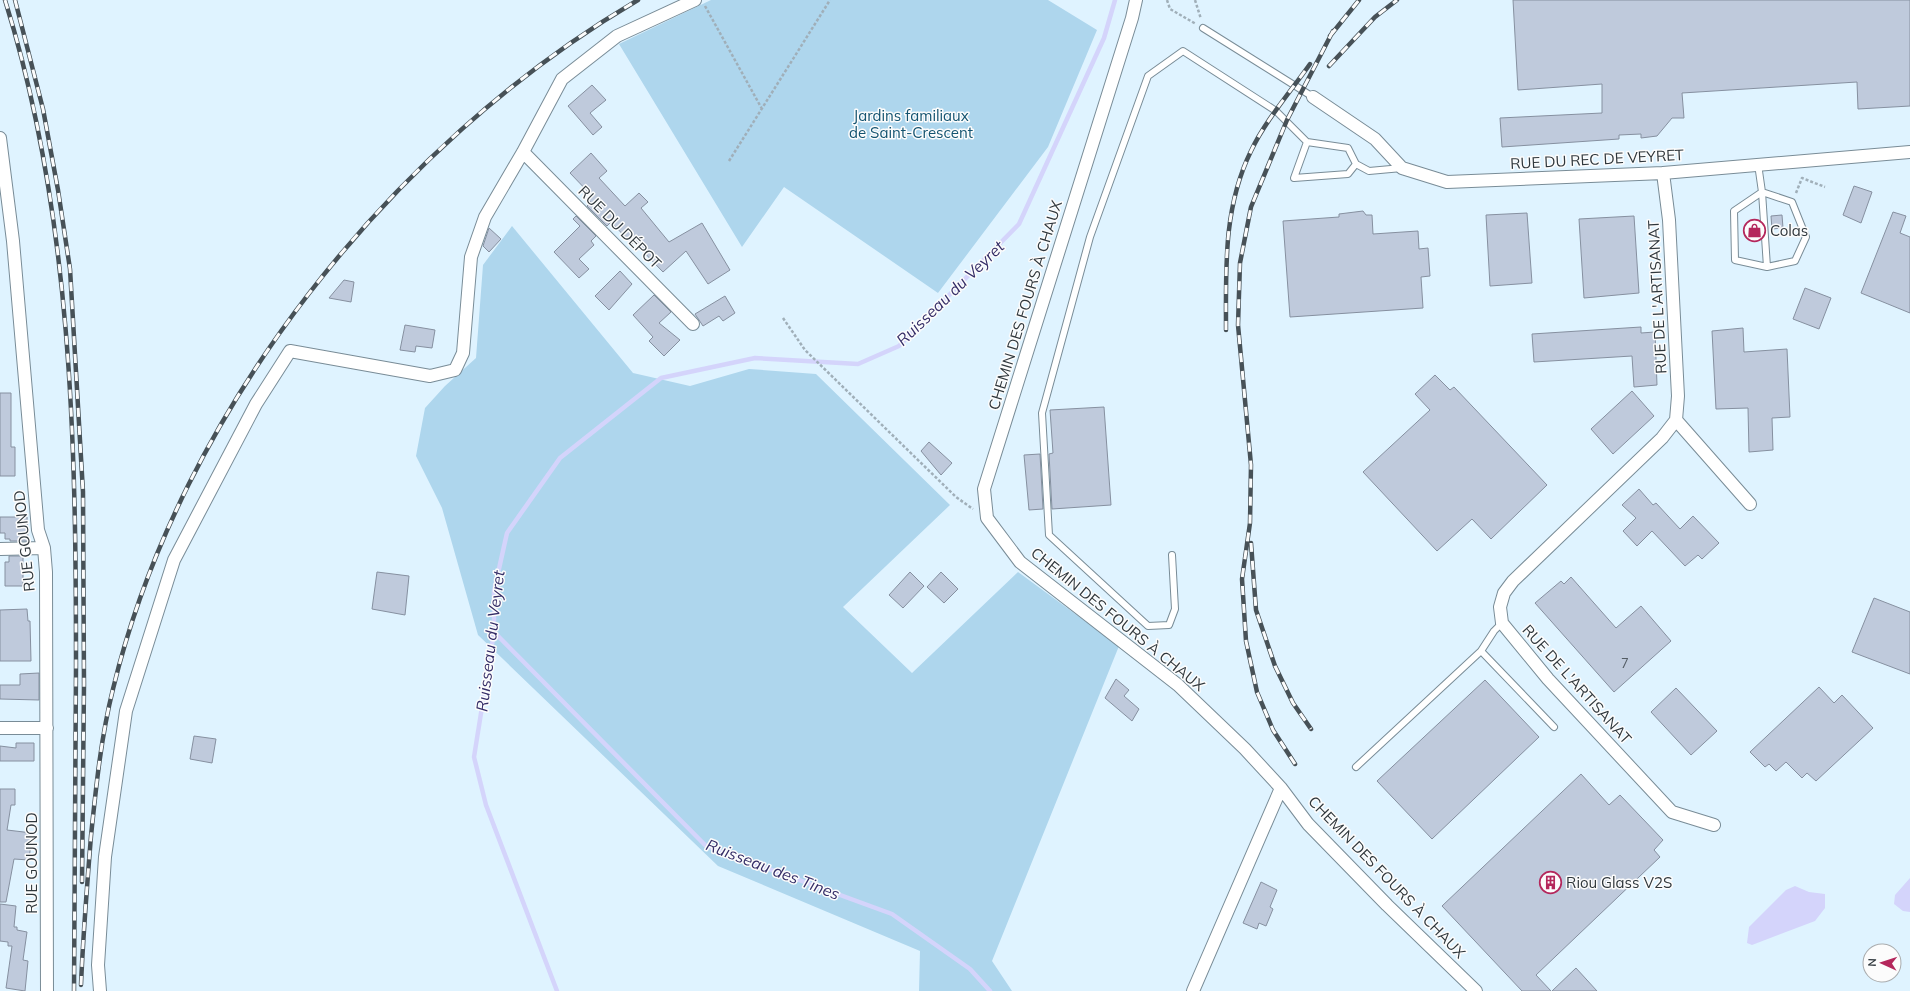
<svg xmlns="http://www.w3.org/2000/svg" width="1910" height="991" viewBox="0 0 1910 991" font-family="Mulish,sans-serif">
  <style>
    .green { fill: #aed6ed }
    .water { fill: #d4d4fb }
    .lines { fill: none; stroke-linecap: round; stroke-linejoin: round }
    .stream { stroke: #d4d4fb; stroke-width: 4.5 }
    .building { fill: #bfcadc; stroke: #8690a0 }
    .service-casing { stroke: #798c97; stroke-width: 8 }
    .minor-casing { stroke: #798c97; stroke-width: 14 }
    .path { stroke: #a0afb9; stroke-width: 2.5; stroke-dasharray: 3 2; stroke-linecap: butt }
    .service { stroke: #fff; stroke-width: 6 }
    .minor { stroke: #fff; stroke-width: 12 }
    .rail-casing { stroke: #475157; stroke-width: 4.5 }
    .rail { stroke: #fcfcfc; stroke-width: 3; stroke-dasharray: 9; stroke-linecap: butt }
    .labels { text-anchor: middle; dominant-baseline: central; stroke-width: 3; stroke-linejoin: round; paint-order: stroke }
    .number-label { font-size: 13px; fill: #535c64 }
    .park-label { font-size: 15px; fill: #135370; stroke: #fcfcfc }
    .street-label { font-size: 15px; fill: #2f373c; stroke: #fcfcfc }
    .poi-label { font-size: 15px; fill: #2f373c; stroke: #fcfcfc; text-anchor: start }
    .water-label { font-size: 16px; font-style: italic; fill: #342d67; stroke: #fcfcfc }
  </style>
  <rect width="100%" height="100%" fill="#dff3ff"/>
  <path class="green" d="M711 0H1048L1097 30 1048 147 938 293 784 187 742 247 619 44Z
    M512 226 633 373 690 386 749 369 816 374 950 505 843 607 912 673 1018 572 1119 646 992 961 1012 991H919L920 951 718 866 478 635 442 508 416 456 425 408 445 386 476 358 483 265Z"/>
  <path class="water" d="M1910 878V912L1903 911 1894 904 1895 895Z
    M1795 886 1809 892 1825 894V908L1815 921 1752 945 1747 943 1749 927 1786 890Z"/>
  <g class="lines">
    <path class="stream" d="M494 632 706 846 892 914 970 969 990 991
      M557 991 486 805 474 757 494 632V591L507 533 560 458 661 378 755 358 858 364 899 346 1019 224 1104 38 1115 0"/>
  </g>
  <path class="building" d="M1513 0H1910V106L1858 109 1857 82 1682 93 1684 118H1672L1657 136 1641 138V134L1619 135V139L1502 147 1500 118 1602 113V84L1518 90Z
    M592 85 606 100 590 113 602 127 593 135 568 106Z
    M591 153 607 171 599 178 625 206 639 193 648 202 641 208 669 242 702 223 730 270 708 284 686 251 663 272 634 242 632 244 611 222 607 226 587 206 591 202 589 200 592 196 570 173Z
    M1854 186 1872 192 1861 223 1843 215Z
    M1363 211 1366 215H1372L1373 234 1418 231 1419 249 1428 248 1430 276 1421 277 1423 308 1290 317 1283 221 1339 217V214Z
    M1893 212 1906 216 1900 233 1910 237V313L1861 293Z
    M1527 213 1532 283 1490 286 1486 215Z
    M1782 215 1783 228 1772 229 1771 216Z
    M576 216 596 236 591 241 594 245 579 259 589 269 579 278 554 252 580 226 573 219Z
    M1634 216 1639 293 1584 298 1579 219Z
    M489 228 501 239 489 252 483 246Z
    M620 271 632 284 609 310 595 296Z
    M344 280 354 282 351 302 329 298Z
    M1805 288 1831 298 1819 329 1793 319Z
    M654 295 671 312 659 323 680 340 664 356 649 341 653 337 633 315Z
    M725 296 735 313 723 321 719 316 703 326 695 314Z
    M405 325 435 330 432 348 416 346 415 352 400 350Z
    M1641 327V333L1655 332 1657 385 1634 387 1632 356 1534 362 1532 334Z
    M1743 328 1744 352 1787 349 1790 417 1772 418 1773 450 1749 452 1748 408 1716 409 1712 331Z
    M1435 375 1450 390 1454 387 1547 485 1491 539 1472 519 1437 551 1363 472 1430 410 1415 394Z
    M1632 391 1654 416 1613 454 1591 429Z
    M0 393H11V447H15V476H0Z
    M1104 407 1111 505 1052 509 1049 454 1053 453 1050 410Z
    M929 442 952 463 941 475 921 451Z
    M1040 454 1043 509 1029 510 1024 455Z
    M1639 489 1653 505 1656 503 1680 529 1693 516 1719 543 1702 559 1698 555 1685 566 1652 531 1637 546 1623 531 1636 518 1622 505Z
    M0 517H27L28 541H10V539H5V533H0Z
    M9 556H23V586H5V562H9Z
    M377 572 409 576 405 615 372 609Z
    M910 572 924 586 903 608 889 595Z
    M941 572 958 589 944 603 927 587Z
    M1571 577 1616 628 1641 606 1671 641 1614 692 1535 603 1561 581 1564 584Z
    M1874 598 1910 612V674L1852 652Z
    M27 609 28 621H30L31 661H0V610Z
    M39 673V700L0 699V685H20V674Z
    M1116 679 1129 690 1124 696 1139 709 1132 721 1105 698Z
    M1485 680 1539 737 1432 839 1377 781Z
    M1819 687 1834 703 1842 695 1873 728 1816 781 1807 773 1802 778 1786 762 1776 771 1769 764 1765 767 1750 752Z
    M1676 688 1717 731 1691 755 1651 712Z
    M194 736 216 739 212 763 190 759Z
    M16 743H34V761H0V746L16 748Z
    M1581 774 1609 805 1620 795 1663 840 1654 850 1660 857 1536 975 1551 991H1522L1442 906Z
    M0 789H15V805H11L7 830 32 833 29 860 14 859 6 902H0Z
    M1261 882 1277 890 1270 907 1273 909 1266 926 1259 923 1257 929 1243 923Z
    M0 904 16 906 14 927H17V930L27 932 23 960 28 961 25 991 6 988 12 946H8V942L0 941Z
    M1576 968 1597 991H1552Z"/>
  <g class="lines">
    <defs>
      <path id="service" d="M1203 28 1313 97
        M1356 164 1348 174 1294 178 1307 142 1348 148 1356 164 1369 171 1402 168
        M1758 164 1762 192 1734 211 1735 260 1767 267 1795 261 1806 237 1792 202 1762 192 1767 267
        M1172 555 1175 609 1169 625 1148 626 1049 535 1042 413 1090 237 1148 76 1183 51 1276 111 1307 142
        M1481 651 1554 727
        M1356 767 1481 651 1494 631 1502 623"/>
      <path id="minor" d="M1136 0 1132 18 984 489 987 518 1020 562 1178 685 1245 749 1281 788 1308 824 1387 905 1476 991
        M1313 97 1375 139 1402 168 1447 182 1663 173 1910 152
        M0 138 13 241 38 530 44 548 46 572 47 991
        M523 152 693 324
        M1663 173 1669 220 1678 396 1676 420 1662 438 1513 581 1504 593 1500 607 1502 623 1548 679 1672 812 1714 825
        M1676 420 1750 504
        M0 549 44 548
        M0 728H47
        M100 991 98 965 105 857 126 711 174 560 256 404 290 351 430 376 455 370 463 353 471 257 485 217 523 152 562 79 617 36 695 0
        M1193 991 1281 788"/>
    </defs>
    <use href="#service" class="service-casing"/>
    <use href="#minor" class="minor-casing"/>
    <path class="path" d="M1167 0 1170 9 1196 24
      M1195 0 1201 19
      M705 6 762 109
      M729 161 830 0
      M1796 193 1802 178 1825 187
      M783 318 805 350 956 497 973 509"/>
    <use href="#service" class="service"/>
    <use href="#minor" class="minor"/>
    <defs>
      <path id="rail" d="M5 0C72 215 76 442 76 665 75 774 75 882 74 991
        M15 0 43 109 58 190 70 269 83 492 84 684 82 882
        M1330 36 1359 0
        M1329 66 1375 17 1397 0
        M1226 330C1226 269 1223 208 1251 151 1265 121 1291 91 1310 64
        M1251 543 1256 610 1275 666 1293 703 1311 729
        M1295 764 1273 730 1257 692 1246 641 1242 579 1250 523 1251 465 1238 325 1240 263 1251 207 1287 120 1333 31
        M81 985C83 935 87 886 91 836 96 787 101 737 113 689 180 411 392 144 638 0"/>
    </defs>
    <use href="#rail" class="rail-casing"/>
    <use href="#rail" class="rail"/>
  </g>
  <defs>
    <symbol id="shop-ring" viewBox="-11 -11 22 22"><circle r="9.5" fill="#fcfcfc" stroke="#b4275c" stroke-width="1.5"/><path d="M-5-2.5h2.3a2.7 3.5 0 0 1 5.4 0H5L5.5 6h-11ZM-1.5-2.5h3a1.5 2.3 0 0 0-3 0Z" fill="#b4275c"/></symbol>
    <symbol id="building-ring" viewBox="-11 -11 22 22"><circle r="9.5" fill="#fcfcfc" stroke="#b4275c" stroke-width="1.5"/><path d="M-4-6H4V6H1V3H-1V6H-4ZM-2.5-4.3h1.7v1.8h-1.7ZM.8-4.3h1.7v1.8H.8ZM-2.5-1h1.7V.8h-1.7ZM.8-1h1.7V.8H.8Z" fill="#b4275c"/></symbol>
  </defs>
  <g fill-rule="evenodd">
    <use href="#shop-ring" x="1742" y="218" width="25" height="25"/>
    <use href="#building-ring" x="1538" y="870" width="25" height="25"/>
  </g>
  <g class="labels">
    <g class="number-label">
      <text x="1625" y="663">7</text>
    </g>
    <g class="park-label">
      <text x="911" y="115">Jardins familiaux<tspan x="911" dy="17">de Saint-Crescent</tspan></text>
    </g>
    <g class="street-label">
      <text transform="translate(1597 159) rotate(-3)">RUE DU REC DE VEYRET</text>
      <text transform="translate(620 227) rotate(45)">RUE DU DÉPOT</text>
      <text transform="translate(1657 297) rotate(-93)">RUE DE L'ARTISANAT</text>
      <text transform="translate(1025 305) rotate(-73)">CHEMIN DES FOURS À CHAUX</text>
      <text transform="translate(24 541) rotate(-96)">RUE GOUNOD</text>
      <text transform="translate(1118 619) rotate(39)">CHEMIN DES FOURS À CHAUX</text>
      <text transform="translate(1577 684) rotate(48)">RUE DE L'ARTISANAT</text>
      <text transform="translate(31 863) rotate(-90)">RUE GOUNOD</text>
      <text transform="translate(1387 877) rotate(46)">CHEMIN DES FOURS À CHAUX</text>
    </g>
    <g class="poi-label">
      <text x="1770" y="230">Colas</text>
      <text x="1566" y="882">Riou Glass V2S</text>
    </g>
    <g class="water-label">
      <text transform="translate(950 293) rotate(-44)">Ruisseau du Veyret</text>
      <text transform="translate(490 641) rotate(-83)">Ruisseau du Veyret</text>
      <text transform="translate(773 869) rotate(21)">Ruisseau des Tines</text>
    </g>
  </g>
  <g transform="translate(1882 963) rotate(273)"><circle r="19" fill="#fcfcfc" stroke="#aaadaf"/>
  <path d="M0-3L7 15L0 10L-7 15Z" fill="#b4275c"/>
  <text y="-6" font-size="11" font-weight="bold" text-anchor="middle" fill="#2f373c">N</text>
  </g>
</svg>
